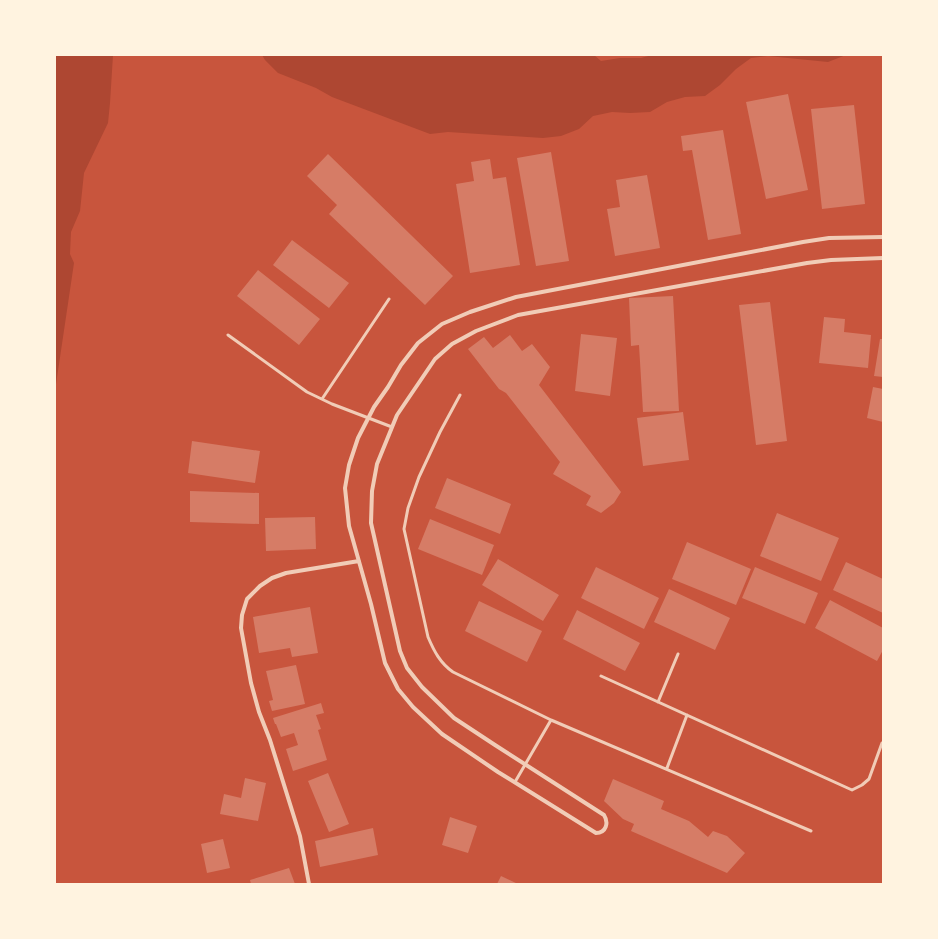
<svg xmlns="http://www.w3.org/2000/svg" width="938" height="939" viewBox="0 0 938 939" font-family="Karla,sans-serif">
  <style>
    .green { fill: #ae4732 }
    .building { fill: #d67c66 }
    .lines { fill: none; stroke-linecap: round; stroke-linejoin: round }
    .service { stroke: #f1ccb7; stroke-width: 3 }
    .minor { stroke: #f1ccb7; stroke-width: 4 }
  </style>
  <rect width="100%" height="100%" fill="#c8553d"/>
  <path class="green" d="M55 55H113L110 103 108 123 84 173 80 211 71 232 70 254 74 263 55 391Z
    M262 55H594L601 61 620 58H641L652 55H846L828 62 768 56 751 58 736 69 720 85 705 96 685 97 667 102 650 112 630 113 612 112 593 116 579 129 561 136 543 138 448 132 430 134 332 97 316 88 278 73 265 60Z"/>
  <path class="building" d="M788 94 808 190 766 199 746 102Z
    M854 105 865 204 822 209 811 109Z
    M723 130 741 234 708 240 692 150 683 151 681 136Z
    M551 152 569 261 536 266 517 158Z
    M328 154 453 276 425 305 329 214 337 205 307 176Z
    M490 159 493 179 506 177 520 265 470 273 456 184 474 181 471 162Z
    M647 175 660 248 615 256 607 209 620 207 616 180Z
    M292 240 349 283 329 308 273 265Z
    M258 270 320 319 299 345 237 296Z
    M673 296 679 411 643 412 639 345 631 346 629 298Z
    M770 302 787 441 756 445 739 305Z
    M824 317 845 319 844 332 871 335 868 368 819 363Z
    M581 334 617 338 610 396 575 391Z
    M510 335 522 351 532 344 550 367 539 385 621 492 614 503 601 513 586 505 591 496 553 474 560 462 506 393 499 389 468 349 484 337 493 348Z
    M880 339H883V377L874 376Z
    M873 387 883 389V422L867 418Z
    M683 412 689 460 643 466 637 418Z
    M192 441 260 451 255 483 188 473Z
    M447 478 511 504 500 534 435 508Z
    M190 491 259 493V524L190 522Z
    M777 513 839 538 821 581 760 556Z
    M315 517 316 549 266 551 265 518Z
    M430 519 494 545 482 575 418 549Z
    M687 542 751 569 736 605 672 579Z
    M498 559 559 595 543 621 482 585Z
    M846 562 883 579V613L833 590Z
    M596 567 659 598 644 629 581 598Z
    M755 567 818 593 805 624 742 598Z
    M669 589 730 618 715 650 654 622Z
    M830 600 883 628V650L877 661 815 628Z
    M479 601 542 631 527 662 465 631Z
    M310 607 318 653 292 657 290 648 259 653 253 617Z
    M577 610 640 643 625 671 563 639Z
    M296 665 305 704 272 711 269 701 273 700 266 671Z
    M321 703 324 713 316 715 321 729 318 730 327 760 293 771 286 749 298 745 294 733 281 737 276 724H275L273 718Z
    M328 773 349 824 329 832 308 781Z
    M245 778 266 783 258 821 220 814 224 794 241 798Z
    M613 779 664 801 661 809 689 821 708 837 713 831 727 836 745 853 727 873 631 831 634 824 623 819 604 801Z
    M450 817 477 826 468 853 442 845Z
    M373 828 378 855 320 867 315 841Z
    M223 839 230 868 207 873 201 844Z
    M289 868 295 884H251L250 880Z
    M501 876 518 884H497Z"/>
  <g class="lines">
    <path class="service" d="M228 335 307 392 332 404 392 427
      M460 395 440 432 419 477 408 508 404 529 428 637C434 651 440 663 453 672L551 720 811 831
      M322 399 389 299
      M601 676 852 790 862 785 869 779 882 743
      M658 702 678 654
      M667 768 687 715
      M515 782 551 720"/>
    <path class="minor" d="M883 237 829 238 803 242 516 297 470 312 442 324 418 343 401 365 388 387 374 407 358 438 349 465 345 488 349 526 371 604 385 663 398 689 413 707 442 734 498 772 596 833C606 833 609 823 604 815L495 745 454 718 422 687 407 668 400 651 371 523 372 491 377 464 397 415 435 359 452 344 476 331 518 315 807 263 831 260 883 258
      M309 884 300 836 270 740 259 712 251 683 241 628 242 615 247 599 260 586 272 578 286 573 359 561"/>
  </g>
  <rect width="938" height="939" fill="none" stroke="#fff3e0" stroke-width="112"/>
</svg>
